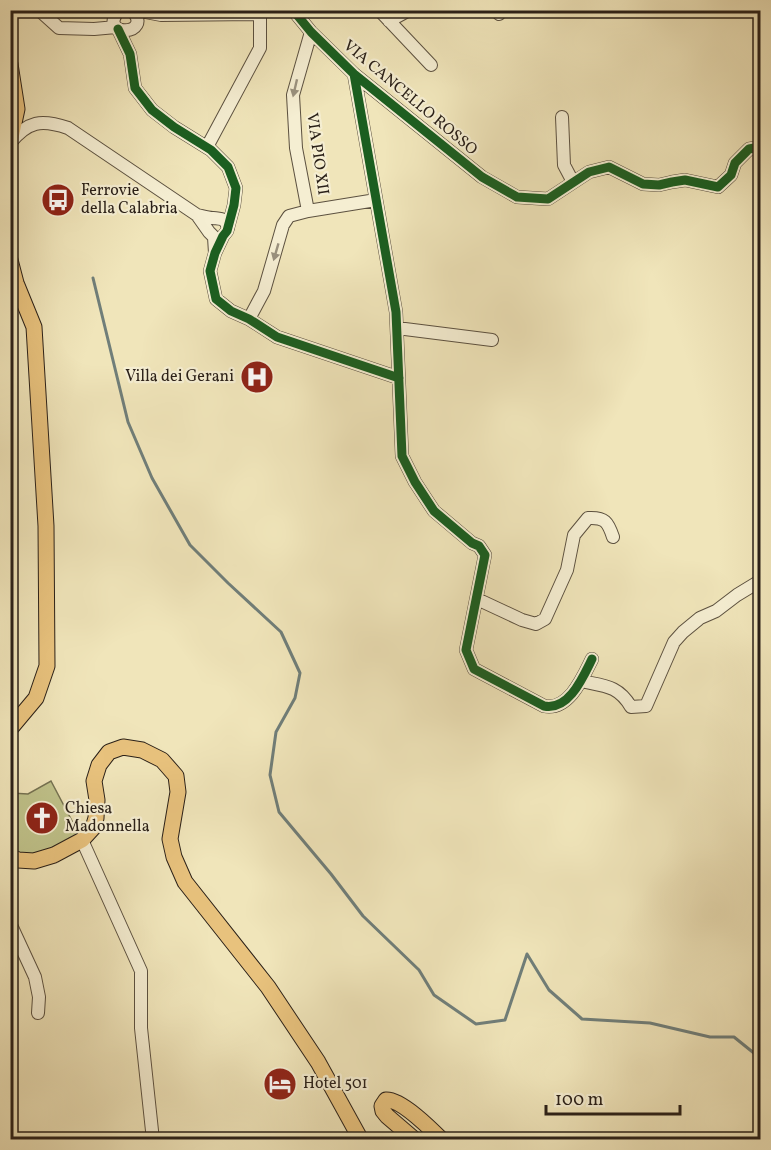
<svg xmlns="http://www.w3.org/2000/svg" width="771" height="1150" viewBox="0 0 771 1150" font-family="Vollkorn,serif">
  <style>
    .green { fill: #c0c38b; stroke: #757252; stroke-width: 1.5 }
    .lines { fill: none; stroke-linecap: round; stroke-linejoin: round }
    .stream { stroke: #707e79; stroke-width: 3 }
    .minor-casing { stroke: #5c5140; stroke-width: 14 }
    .major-casing { stroke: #2a2018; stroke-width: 17 }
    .minor { stroke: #f5eed2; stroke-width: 12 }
    .major { stroke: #e8c27d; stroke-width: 15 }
    .cycleway-casing { stroke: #f5eed2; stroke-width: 13 }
    .cycleway { stroke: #1b5e20; stroke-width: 9 }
    .oneway { fill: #9a917e }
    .labels { text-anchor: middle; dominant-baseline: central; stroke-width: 4.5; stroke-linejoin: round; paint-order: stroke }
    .street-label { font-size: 16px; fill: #2a2018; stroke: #f5eed2 }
    .poi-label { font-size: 16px; fill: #2a2018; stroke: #f5eed2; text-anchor: start }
  </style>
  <rect width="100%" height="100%" fill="#f0e5ba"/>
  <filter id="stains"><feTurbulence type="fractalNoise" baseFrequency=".00333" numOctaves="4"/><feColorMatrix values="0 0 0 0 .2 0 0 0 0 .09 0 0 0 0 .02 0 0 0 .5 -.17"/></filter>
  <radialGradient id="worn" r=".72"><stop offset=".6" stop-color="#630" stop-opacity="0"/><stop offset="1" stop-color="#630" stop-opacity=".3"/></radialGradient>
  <path class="green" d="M51 781 82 840 54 855 11 856V793L28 794Z"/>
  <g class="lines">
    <path class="stream" d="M93 278 128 422 152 478 190 545 228 583 281 632 300 673 295 698 276 732 270 775 279 812 331 874 363 916 419 970 434 995 476 1024 505 1020 527 954 549 990 582 1019 650 1023 710 1037H734L760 1058"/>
    <defs>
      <path id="minor" d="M39 10 59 28 94 29 116 27
        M119 10C96 38 155 36 132 10
        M135 10 161 15 260 14 267 10
        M293 10 311 32 354 74 482 177 517 197 548 199 589 172 609 167 643 184 659 185 672 182 685 180 718 187 731 175 735 163 749 149 760 147
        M379 10 431 65
        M497 10 499 14
        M389 21 409 10
        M118 29 130 54 135 88 152 110 174 127 211 150 228 167 236 188 234 205 227 231 223 236 215 253 210 271 216 299 231 311 249 319 277 337 399 378
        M354 74 396 312 402 456 415 482 434 511 472 543 479 546 485 555 466 650 474 669 544 706C569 711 583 677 592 659
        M562 117 564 165 573 182
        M10 143C28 121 41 119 68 128L197 215 209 232 214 237 215 253
        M207 147 260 48V14
        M308 211 296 148 293 95 311 32
        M197 215C202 216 208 218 213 218 222 219 225 218 228 228
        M249 319 264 291 283 225 289 216 308 211 376 200
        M397 328 492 340
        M477 599 522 620 536 624 545 619 567 570 574 535 588 518C605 517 608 522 613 537
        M581 681C604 686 618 685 631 707L646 706 674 642 683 632 700 618 716 611 737 595 760 581
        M82 840 141 971V1028L153 1140
        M10 923 35 977 39 997 38 1013"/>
      <path id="major" d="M10 64 17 109 10 142
        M10 260 16 283 34 327 46 526 47 666 36 698 10 729
        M10 856 18 860 34 861 54 855 82 840 93 828 96 818 97 800 94 781 99 765 109 752 123 747 142 750 162 760 176 776 178 792 170 839 174 857 185 882 268 987 318 1062 361 1140
        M415 1140 387 1116 383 1111 382 1106 386 1100C401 1099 431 1129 442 1140"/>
    </defs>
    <use href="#minor" class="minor-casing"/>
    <use href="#major" class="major-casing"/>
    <use href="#minor" class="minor"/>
    <use href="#major" class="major"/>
    <defs>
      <path id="cycleway" d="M293 10 311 32 354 74 482 177 517 197 548 199 589 172 609 167 643 184 659 185 672 182 685 180 718 187 731 175 735 163 749 149 760 147
        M118 29 130 54 135 88 152 110 174 127 211 150 228 167 236 188 234 205 227 231 223 236 215 253 210 271 216 299 231 311 249 319 277 337 399 378
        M354 74 396 312 402 456 415 482 434 511 472 543 479 546 485 555 466 650 474 669 544 706C569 711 583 677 592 659"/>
    </defs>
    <use href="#cycleway" class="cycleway-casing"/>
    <use href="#cycleway" class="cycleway"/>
  </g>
  <defs><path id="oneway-solid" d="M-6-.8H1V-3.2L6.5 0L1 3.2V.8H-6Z" transform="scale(1.5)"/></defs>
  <g class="oneway">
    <use href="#oneway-solid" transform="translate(295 88) rotate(103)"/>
    <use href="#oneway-solid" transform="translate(276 252) rotate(106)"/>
  </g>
  <defs>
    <symbol id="bus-disc" viewBox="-11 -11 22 22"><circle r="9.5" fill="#8f2418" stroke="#f5eed2"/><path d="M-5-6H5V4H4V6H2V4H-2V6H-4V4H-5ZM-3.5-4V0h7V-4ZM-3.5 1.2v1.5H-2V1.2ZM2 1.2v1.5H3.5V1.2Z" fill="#fff"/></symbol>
    <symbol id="hospital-disc" viewBox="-11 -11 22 22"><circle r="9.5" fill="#8f2418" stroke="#f5eed2"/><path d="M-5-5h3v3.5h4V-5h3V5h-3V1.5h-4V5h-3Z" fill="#fff"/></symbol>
    <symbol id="church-disc" viewBox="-11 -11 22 22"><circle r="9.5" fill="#8f2418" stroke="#f5eed2"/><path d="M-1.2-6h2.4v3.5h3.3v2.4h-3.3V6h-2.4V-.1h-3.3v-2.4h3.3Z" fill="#fff"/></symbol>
    <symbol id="hotel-disc" viewBox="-11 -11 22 22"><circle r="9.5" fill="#8f2418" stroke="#f5eed2"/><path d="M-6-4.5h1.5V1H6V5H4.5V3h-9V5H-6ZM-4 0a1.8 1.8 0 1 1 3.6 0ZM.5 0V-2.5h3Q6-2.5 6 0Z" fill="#fff"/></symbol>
  </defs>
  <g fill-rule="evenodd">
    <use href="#bus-disc" x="39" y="181" width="38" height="38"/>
    <use href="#hospital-disc" x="238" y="358" width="38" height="38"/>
    <use href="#church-disc" x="23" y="799" width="38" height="38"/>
    <use href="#hotel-disc" x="261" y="1065" width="38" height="38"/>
  </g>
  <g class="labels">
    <g class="street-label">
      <text transform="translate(410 98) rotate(40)">VIA CANCELLO ROSSO</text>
      <text transform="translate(317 154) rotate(82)">VIA PIO XII</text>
    </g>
    <g class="poi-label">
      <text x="81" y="191">Ferrovie<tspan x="81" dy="18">della Calabria</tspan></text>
      <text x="234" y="377" text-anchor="end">Villa dei Gerani</text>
      <text x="65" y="809">Chiesa<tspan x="65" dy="18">Madonnella</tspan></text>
      <text x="303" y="1084">Hotel 501</text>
    </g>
  </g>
  <rect width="771" height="1150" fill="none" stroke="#f0e5ba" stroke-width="36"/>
  <rect x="12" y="12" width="747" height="1126" fill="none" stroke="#2a2018" stroke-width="3"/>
  <rect x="18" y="18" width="735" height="1114" fill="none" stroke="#2a2018" stroke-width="1.5"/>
  <path d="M546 1105v9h134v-9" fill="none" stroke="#2a2018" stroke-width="3"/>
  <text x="555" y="1105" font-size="18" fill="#2a2018" stroke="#f5eed2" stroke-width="4.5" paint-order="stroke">100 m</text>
  <rect width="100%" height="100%" filter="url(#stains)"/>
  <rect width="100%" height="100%" fill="url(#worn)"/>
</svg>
